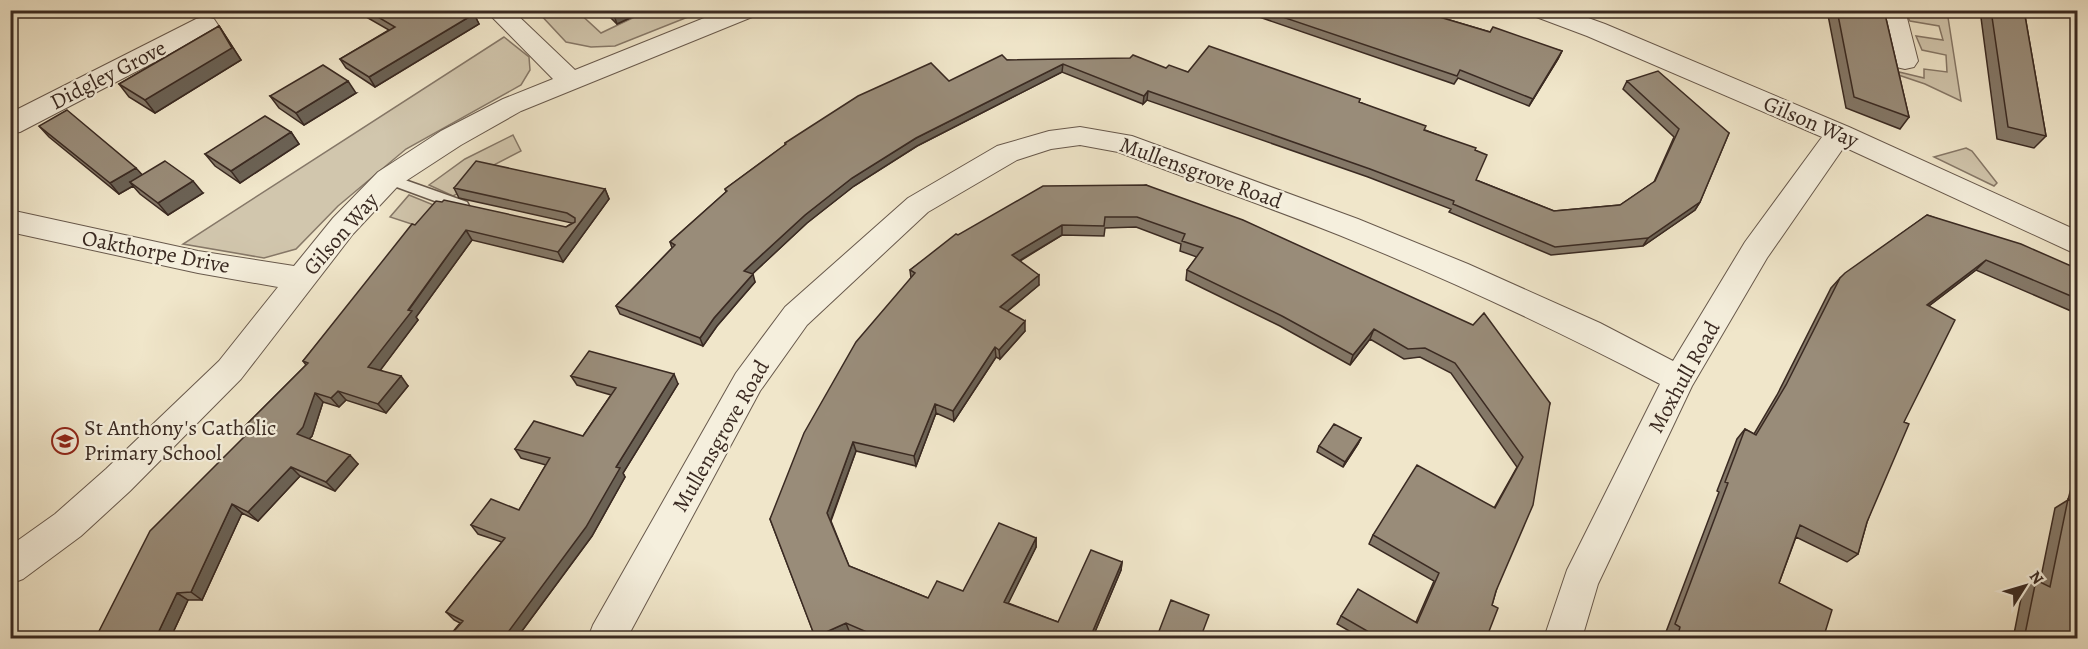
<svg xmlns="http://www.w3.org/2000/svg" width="2088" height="649" viewBox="0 0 2088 649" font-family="Alegreya,serif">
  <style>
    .green { fill: #d1c6ad; stroke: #867868; stroke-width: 1.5 }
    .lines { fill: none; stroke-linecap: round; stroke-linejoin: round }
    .service-casing { stroke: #68594c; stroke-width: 3 }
    .minor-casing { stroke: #68594c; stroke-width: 2 }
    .service { fill: #f5efdd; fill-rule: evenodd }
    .minor { fill: #f5efdd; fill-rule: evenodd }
    .wall { fill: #847868; stroke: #3a2a22; stroke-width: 1.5 }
    .shaded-wall { fill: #6b6255; stroke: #3a2a22; stroke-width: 1.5 }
    .building { fill: #998c79; stroke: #3a2a22; stroke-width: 1.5 }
    .labels { text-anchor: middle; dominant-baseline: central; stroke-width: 4.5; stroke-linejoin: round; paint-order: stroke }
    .street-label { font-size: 22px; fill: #3a2a22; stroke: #f5efdd }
    .poi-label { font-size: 22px; fill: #3a2a22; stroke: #f5efdd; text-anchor: start }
  </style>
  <rect width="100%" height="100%" fill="#f0e6ca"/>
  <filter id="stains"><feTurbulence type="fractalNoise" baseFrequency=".00333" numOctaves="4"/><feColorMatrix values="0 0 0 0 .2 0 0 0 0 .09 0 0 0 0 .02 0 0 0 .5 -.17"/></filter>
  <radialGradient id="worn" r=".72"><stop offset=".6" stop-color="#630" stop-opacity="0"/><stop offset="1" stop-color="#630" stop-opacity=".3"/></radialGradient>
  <path class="green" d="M1904 10 1947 11 1961 101 1925 84 1866 64 1924 78V69L1947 72 1946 55 1922 50 1916 36 1943 40 1939 26 1910 21Z
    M537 11H577L601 33 647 11H703L615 46 591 47 566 42Z
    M504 37 529 57 530 70 521 85 406 149 338 206 296 249 264 258 183 244Z
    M513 135 521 151 482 171 467 189 453 196 429 185 465 159Z
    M1966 148 1972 151 1997 183 1994 186 1934 157Z
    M409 195 441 208 427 229 390 217Z"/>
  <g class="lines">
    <defs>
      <path id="service" d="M388 174 467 202 469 206 462 211 383 182 381 179Z"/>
      <path id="minor" d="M485 10H512L575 70 724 10H760L757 15 521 111 461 145 398 186 353 234 241 379 130 491 81 536 23 579 10 584V546L55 514 106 469 219 361 278 287 198 273 10 232V210L198 251 294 266 333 218 378 172 441 131 503 99 553 79Z
        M1528 10H1566L1605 24 1849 127 2078 231V255L1844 147 1767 258 1692 386 1598 584 1582 638H1544L1567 570 1660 384C1555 329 1448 279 1339 235 1266 206 1191 180 1118 152L1080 145 1051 149 1017 160 928 212 807 325 760 391 627 638H588L593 625 736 373 785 307 908 198 997 146 1049 131 1080 127 1132 136 1358 219 1468 264 1600 323 1673 361 1745 242 1822 137 1587 36 1531 15Z
        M1880 10H1905L1918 61 1914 67 1905 69 1896 67 1892 61Z
        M205 17 214 19 218 25 214 31 20 132 10 134V113L196 19Z"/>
    </defs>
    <use href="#service" class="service-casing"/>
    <use href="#minor" class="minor-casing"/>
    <use href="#service" class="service"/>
    <use href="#minor" class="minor"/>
  </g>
  <path class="wall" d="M354 10H467L474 14 479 24 375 87 346 68 340 59 389 30Z
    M603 10H647L617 24Z
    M1239 10H1416L1490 32 1562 51 1558 59 1529 106 1458 78 1454 84Z
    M1827 10H1884L1909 117 1900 129 1846 108Z
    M1980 10H2024L2046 136 2034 148 1997 139Z
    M219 26 241 60 155 113 129 97 119 84Z
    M1007 60 1166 68 1188 72 1360 99 1359 102 1425 130 1475 150 1476 180 1554 211 1620 205 1654 182 1674 137 1623 89 1627 81 1729 133 1700 202 1695 210 1643 246 1551 255 1449 212 1451 209 1368 177 1147 100 1143 104 1062 72 917 146 854 186 807 223 752 274 755 282 717 326 703 346 620 314 616 306 672 248 670 242 726 192 725 189 785 145V143Z
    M356 93 304 125 279 108 270 96Z
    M39 126 142 175 203 193 168 215 140 194 133 186 119 194 49 137Z
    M291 132 299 144 240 183 215 166 205 154Z
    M1146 185 1550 403 1492 605 1486 639H1363L1337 624 1341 616 1416 622 1434 581 1369 544 1373 535 1494 508 1517 467 1451 373 1420 357 1404 359 1370 339 1350 365 1280 326 1186 280 1187 270 1197 257 1180 251 1181 244 1136 227 1105 228 1104 236 1062 235 1020 261 1039 285 1008 311 1025 331 1000 359 996 357 954 421 936 413 916 466 856 451 831 521 849 566 928 598 963 591 1036 538V547L1008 603 1058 622 1122 562 1121 570 1094 634 1107 639H866L849 631 833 639H816L770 519 911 278 910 270 958 235Z
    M454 188 605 189 609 199 563 262 472 240 416 317 418 320 380 370 408 386 386 413 346 400 339 407 323 402 312 436 309 439 358 464 335 491 300 476 258 521 242 513 202 600H188L170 639H95L249 432 244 427 306 365 303 361 415 225 566 227 572 223 459 198Z
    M1927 215 2078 269V314L1976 270 1929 306 1904 422 1867 522 1858 554 1847 562 1796 537 1779 583 1823 639H1670L1671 635 1666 632 1719 492 1717 491 1737 439 1745 429 1754 434 1777 395 1831 288 1840 278Z
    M571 376 678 384 623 473 625 477 592 536 516 639H447L460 623 454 620 446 612 502 542 478 534 471 525 519 510 546 465 521 458 515 449 583 436 611 395 577 385Z
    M1361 438 1358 444 1343 467 1317 452 1319 446Z
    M2078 461V639H2013L2023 588 2036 580 2040 582 2055 508 2068 500Z"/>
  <path class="shaded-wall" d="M612 10H647L617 24Z
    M474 14 479 24 375 87 369 77Z
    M219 26 241 60 155 113 145 100Z
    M1562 51 1558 59 1529 106 1533 99Z
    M1063 64 1062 72 917 146 854 186 807 223 747 279 744 271 805 215 852 178 916 138Z
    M348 81 356 93 304 125 296 113Z
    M1148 91 1147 100 1143 104 1144 96Z
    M291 132 299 144 240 183 231 171Z
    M136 168 146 179 130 182 133 186 119 194 110 183Z
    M193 181 203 193 168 215 158 203Z
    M605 189 609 199 563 262 558 252Z
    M1700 202 1695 210 1643 246 1648 238Z
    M1062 225V235L1012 265V255Z
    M466 230 472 240 416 317 418 320 376 376 368 367Z
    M1986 260 1976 270 1918 314 1927 305Z
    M753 274 755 282 717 326 703 346 700 338 714 318Z
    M1039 275V285L1000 317V307Z
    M1025 321V331L1000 359 999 350Z
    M1374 329 1370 339 1350 365 1353 355Z
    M995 347 996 357 954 421 953 411Z
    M674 374 678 384 623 473 625 477 592 536 516 639H503L616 467Z
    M401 376 408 386 386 413 378 404Z
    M338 391 346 400 339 407 331 398Z
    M315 393 323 402 312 436 305 443 297 434Z
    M935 404 936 413 916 466 914 456Z
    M1361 438 1358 444 1343 467 1345 462Z
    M853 442 856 451 830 522 827 513Z
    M350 455 358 464 335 491 326 482Z
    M291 467 300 476 258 521 248 512Z
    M232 504 242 513 202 600 191 592Z
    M1036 538V547L1005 610 1004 602Z
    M1122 562 1121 570 1092 639V633Z
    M177 593 188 600 170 639H166L158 633Z
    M846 623 849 631 833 639H816L815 637Z
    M132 633 141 639H130Z"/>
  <path class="building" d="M366 10H467L474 14 369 77 340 59 395 27Z
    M1262 10H1416L1490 32 1493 27 1562 51 1533 99 1460 70 1457 76Z
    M1837 10H1884L1909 117 1854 97Z
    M1991 10H2024L2046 136 2008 127Z
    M219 26 232 48 145 100 119 84Z
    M1209 46 1360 99 1359 102 1426 126 1424 130 1476 148 1475 150 1487 155 1476 180 1554 211 1620 205 1655 181 1679 129 1627 81 1658 71 1729 133 1700 202 1648 238 1555 247 1453 204 1454 201 1370 169 1148 91 1144 96 1063 64 916 138 852 178 805 215 744 271 753 274 714 318 700 338 616 306 675 245 670 242 727 191 725 189 786 144 785 143 858 96 931 63 949 81 1002 55 1007 60 1130 58 1133 55 1166 68 1169 65 1188 72Z
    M323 65 348 81 296 113 270 96Z
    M67 110 136 168 110 183 39 126Z
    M265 116 291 132 231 171 205 154Z
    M165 161 193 181 158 203 130 182Z
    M476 161 605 189 558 252 466 230 408 310 412 311 368 367 401 376 378 404 338 391 331 398 315 393 303 427 297 434 350 455 326 482 291 467 248 512 232 504 191 592 177 593 158 633H132L130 639H95L150 531 251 430 244 427 308 363 303 361 412 224 415 225 436 201 442 202 444 200 566 227 575 222V218L567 213 454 188Z
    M1146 185 1243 220 1473 325 1484 313 1550 403 1533 505 1496 591 1492 605 1498 608 1486 639H1381L1341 616 1358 589 1417 623 1439 573 1373 535 1417 465 1495 508 1523 457 1455 363 1425 348 1408 349 1374 329 1353 355 1282 316 1187 270 1203 248 1182 241 1185 234 1137 217H1105L1104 226 1062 225 1012 255 1039 275 1000 307 1025 321 999 350 995 347 953 411 935 404 914 456 853 442 827 513 849 566 928 598 937 581 963 591 999 523 1036 538 1004 602 1058 622 1091 550 1122 562 1092 633 1107 639H883L846 623 815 637 770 519 804 433 856 342 915 273 910 270 956 234 958 235 1043 186Z
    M1927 215 2021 244 2078 269V299L1986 260 1927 305 1955 320 1904 422 1909 424 1867 522 1858 554 1800 525 1779 583 1832 610 1823 639H1677L1680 627 1675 624 1728 483 1725 482 1745 429 1756 435 1786 385 1840 278 1845 273Z
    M589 351 674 374 616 467 620 468 586 527 503 639H447L463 621 446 612 505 538 471 525 491 499 519 510 550 458 515 449 534 421 583 436 616 388 571 376Z
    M1334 424 1361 438 1345 462 1319 446Z
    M2068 499 2077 504 2078 502V639H2024L2036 580 2050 587Z
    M1171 600 1209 615 1200 639H1156Z"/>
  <defs>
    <symbol id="school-ring" viewBox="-11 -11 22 22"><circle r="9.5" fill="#f5efdd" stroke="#8f2418" stroke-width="1.5"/><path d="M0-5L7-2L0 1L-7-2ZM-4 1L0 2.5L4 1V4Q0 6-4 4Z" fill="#8f2418"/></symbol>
  </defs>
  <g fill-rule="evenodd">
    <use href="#school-ring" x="50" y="426" width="30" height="30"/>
  </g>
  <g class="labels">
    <g class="street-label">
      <text transform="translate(108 75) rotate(-27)">Didgley Grove</text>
      <text transform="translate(1811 122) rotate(23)">Gilson Way</text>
      <text transform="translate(1201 173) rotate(20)">Mullensgrove Road</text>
      <text transform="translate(341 234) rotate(-49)">Gilson Way</text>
      <text transform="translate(156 252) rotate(11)">Oakthorpe Drive</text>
      <text transform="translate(1684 377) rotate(-61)">Moxhull Road</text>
      <text transform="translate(721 436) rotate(-60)">Mullensgrove Road</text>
    </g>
    <g class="poi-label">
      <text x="84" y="428">St Anthony's Catholic<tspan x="84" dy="25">Primary School</tspan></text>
    </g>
  </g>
  <rect width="2088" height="649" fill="none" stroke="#f0e6ca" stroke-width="36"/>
  <rect x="12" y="12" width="2064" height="625" fill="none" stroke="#3a2a22" stroke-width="3"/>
  <rect x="18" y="18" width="2052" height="613" fill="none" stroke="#3a2a22" stroke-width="1.5"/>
  <g transform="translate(2025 586) rotate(53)" stroke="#f5efdd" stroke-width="4.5" paint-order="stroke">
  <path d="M0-4.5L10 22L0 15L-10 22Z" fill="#3a2a22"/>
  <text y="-9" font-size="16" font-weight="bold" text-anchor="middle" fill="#3a2a22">N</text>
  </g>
  <rect width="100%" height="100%" filter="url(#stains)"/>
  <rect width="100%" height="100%" fill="url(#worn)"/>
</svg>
